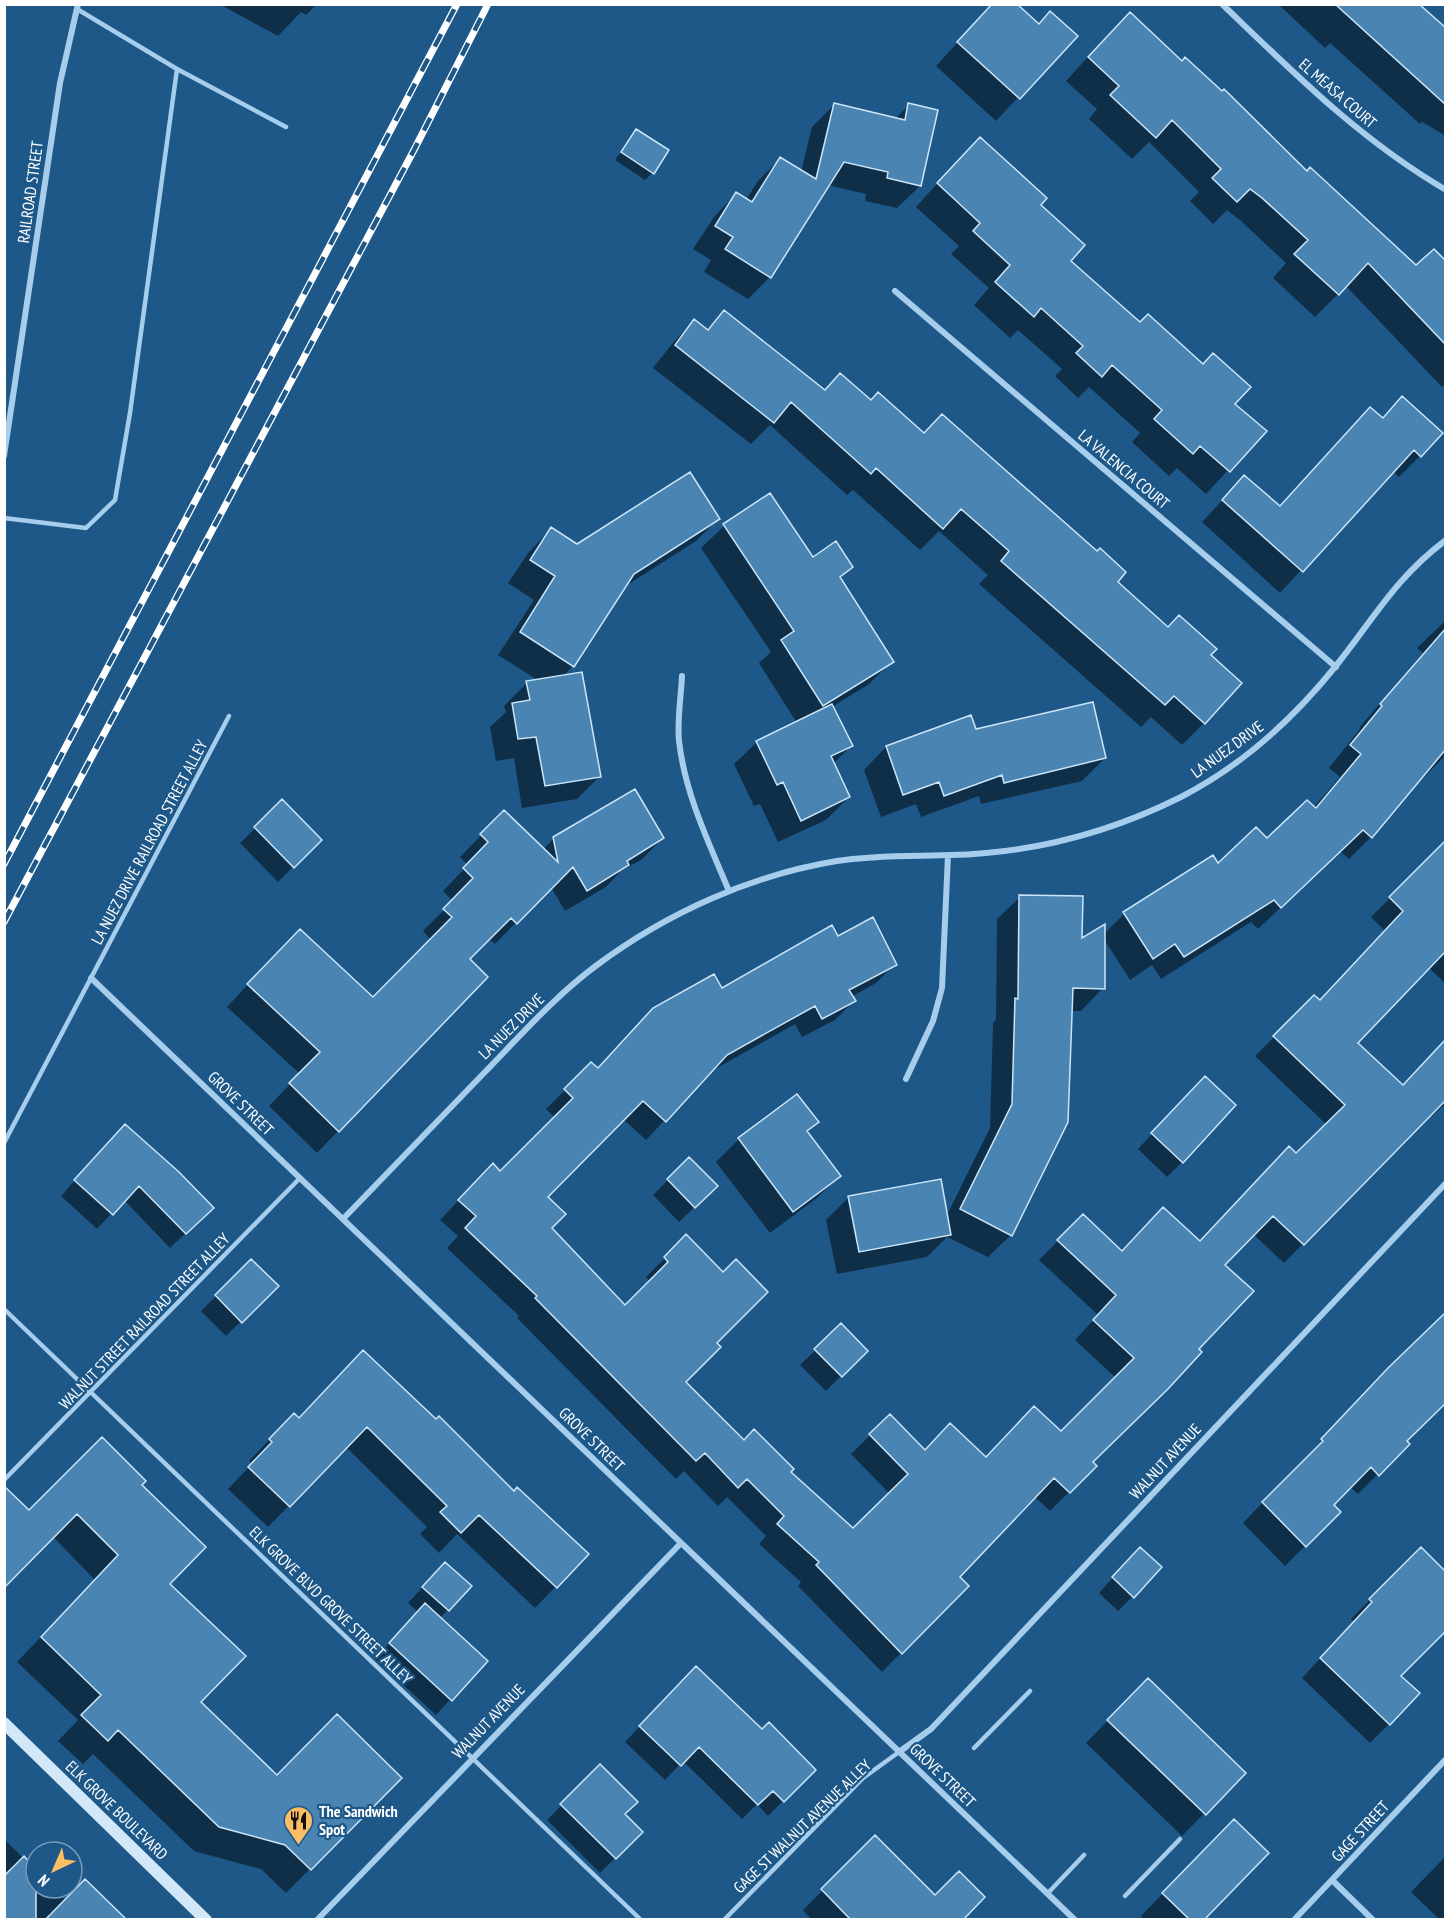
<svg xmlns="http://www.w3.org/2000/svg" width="1450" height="1924" viewBox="0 0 1450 1924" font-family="'PT Sans Narrow',sans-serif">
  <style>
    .shadow { fill: #0007 }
    .building { fill: #4a84b2; stroke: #cbe5f8; stroke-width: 1.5 }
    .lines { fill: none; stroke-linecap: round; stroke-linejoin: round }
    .lane { stroke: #a6cdeb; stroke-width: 4.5 }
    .street { stroke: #a6cdeb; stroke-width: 6 }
    .secondary { stroke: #d2e7f8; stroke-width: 12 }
    .rail-casing { stroke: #fff; stroke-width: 7 }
    .rail { stroke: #1d5888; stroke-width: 4.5; stroke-dasharray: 14; stroke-linecap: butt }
    .labels { text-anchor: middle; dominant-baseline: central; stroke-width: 4.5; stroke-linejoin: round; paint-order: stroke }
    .street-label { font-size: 16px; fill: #fff; stroke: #1d5888 }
    .poi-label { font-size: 16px; font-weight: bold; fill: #fff; stroke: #1d5888; text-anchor: start }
  </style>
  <rect width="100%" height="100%" fill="#1d5888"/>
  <path class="shadow" d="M219 4H317L306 15 301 12 278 36Z
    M1278 4H1417L1446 30V136L1422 122 1420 124 1330 43 1325 48Z
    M981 17 1038 25 1075 36 996 121 936 66Z
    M1107 36 1182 62 1416 267 1446 263V384L1442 387 1346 286 1315 317 1273 278 1286 263 1240 220 1227 210 1213 224 1190 201 1199 192 1149 142 1132 159 1089 119 1097 109 1066 81Z
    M834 105 895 119 909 105 936 111 920 186 897 208 865 201 866 194 827 185 770 277 748 299 704 272 711 260 693 249 714 217 736 194 746 200 758 181 780 159 801 172 812 127Z
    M636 131 652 173 645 180 615 160Z
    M957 162 1039 206 1069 261 1264 431 1206 494 1177 468 1169 476 1132 442 1140 433 1089 387 1078 398 1055 376 1062 369 1018 330 1010 338 974 305 989 288 951 254 959 246 916 207Z
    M724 312 824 391 870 402 923 435 1115 582 1167 628 1209 655 1204 723 1182 745 1151 717 1141 727 979 584 988 575 939 531 920 550 853 490 847 495 770 425 751 444 653 368 672 344 694 321 706 330Z
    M1402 398 1420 456 1399 477 1393 471 1280 593 1202 522 1244 477 1279 507 1370 409 1382 419Z
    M770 495 813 559 851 567 839 579 892 661 869 684 832 707 851 746 833 764 849 797 826 820 778 842 760 804 754 806 734 764 757 742 797 723 759 663 771 652 701 548 724 526Z
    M718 519 696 541 624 587 573 666 562 677 600 776 577 799 522 808 514 758 496 761 490 727 506 712 504 706 527 683 539 681 498 655 534 600 508 583 529 552 551 529 577 546Z
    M1446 620V755L1420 781 1419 779 1371 837 1349 859 1340 851 1258 929 1251 922 1161 979 1152 965 1130 980 1104 939 1103 988 1081 1011H1071L1011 1235 988 1257 947 1237 927 1257 837 1274 826 1220 849 1197 946 1217 990 1128 993 1023 996 1019 997 919 1020 897 1081 941 1104 934 1124 914 1267 840 1313 808 1340 777 1329 768 1360 729 1359 728 1423 653 1417 648Z
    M970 717 975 731 1105 758 1082 781 981 804 979 796 921 817 916 804 881 817 864 770 886 747Z
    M282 802 320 840 278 882 240 843Z
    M504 812 543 850 554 838H663L641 860 621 871 606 887 565 911 551 887 495 944 489 939 468 960 486 977 317 1153 269 1106 300 1074 227 1007 278 952 373 999 431 940 423 931 453 901 443 891 468 865 460 857Z
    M1440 848 1446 853V984L1428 967 1356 1044 1402 1086 1446 1039V1103L1432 1116 1430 1114 1284 1263 1253 1234 1223 1265 1091 1463 1095 1466 1050 1511 1034 1496 958 1577 967 1586 882 1672 798 1586 801 1582 759 1544 766 1536 727 1497 718 1506 684 1471 676 1479 517 1318 519 1316 447 1248 458 1236 440 1220 474 1184 500 1173 555 1118 546 1109 591 1064 597 1070 721 990 837 938 895 964 876 983 851 997 854 1001 835 1020 802 1037 795 1024 710 1072 646 1140 623 1119 546 1197 550 1228 625 1307 650 1282 646 1277 686 1237 715 1343 684 1382 744 1442 789 1472 853 1531 890 1494 851 1454 890 1416 925 1451 985 1458 1061 1433 1116 1378 1075 1340 1098 1315 1039 1260 1064 1235 1122 1252 1199 1243 1327 1125 1255 1056 1314 997 1319 1002 1385 931 1371 917Z
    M1190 1093 1182 1162 1167 1177 1138 1149Z
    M817 1122 807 1133 839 1176 817 1198 770 1233 716 1162 739 1139Z
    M110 1141 212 1208 170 1248 124 1200 97 1229 61 1196Z
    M689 1159 716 1186 679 1222 653 1195Z
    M251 1261 277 1286 226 1336 201 1311Z
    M1446 1312V1400L1405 1441 1408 1444 1358 1494 1350 1487 1332 1505 1339 1512 1285 1566 1243 1523Z
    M841 1326 866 1351 826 1391 800 1365Z
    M343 1373 514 1493 587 1554 535 1608 457 1534 439 1553 420 1534 427 1527 346 1447 268 1527 228 1489 252 1464 249 1461 273 1436 298 1419Z
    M140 1485 199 1702 277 1777 400 1778 286 1893 261 1869 194 1851 93 1754 83 1764 58 1741 78 1720 17 1662 95 1580 29 1512Z
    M1421 1549 1389 1724 1370 1743 1302 1678 1354 1622 1351 1619Z
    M1125 1564 1133 1596 1118 1611 1099 1593Z
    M430 1579 470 1586 439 1619 486 1661 436 1715 375 1659 418 1612 408 1603Z
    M681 1683 762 1731 814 1770 768 1816 757 1804 742 1819 683 1761 665 1780 625 1742Z
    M1125 1703 1244 1773 1182 1836 1086 1743Z
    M600 1766 623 1814 641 1832 600 1873 547 1820Z
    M875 1838 935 1898 960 1920H812L803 1910Z
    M4 1839 36 1871V1888H53L65 1900 125 1920H4Z
    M1211 1844 1202 1920H1144L1141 1916Z
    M1446 1856V1920H1440L1411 1892Z"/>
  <path class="building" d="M992 4H1017L1039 24 1050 11 1078 36 1020 99 957 42Z
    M1335 4H1419L1446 28V105Z
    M1130 12 1182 61 1185 57 1222 91 1224 89 1307 171 1310 167 1416 265 1434 249 1446 261V345L1368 263 1339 295 1294 254 1308 240 1262 198 1250 189 1237 202 1212 178 1221 169 1172 120 1156 138 1110 95 1119 86 1088 57Z
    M834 103 905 120 908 103 938 110 921 186 887 178 888 172 844 162 771 278 725 249 733 237 715 226 736 192 752 202 780 157 816 179Z
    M636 129 669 150 654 174 621 152Z
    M980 137 1047 198 1041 205 1085 245 1071 261 1140 322 1148 314 1203 364 1213 353 1251 387 1235 404 1267 431 1230 472 1200 446 1193 454 1154 419 1162 410 1112 365 1102 377 1076 353 1083 346 1041 308 1034 317 995 282 1010 265 973 231 980 223 937 183Z
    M724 310 825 390 840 373 871 400 878 392 924 433 942 414 1097 551 1100 548 1126 572 1118 582 1168 627 1179 615 1217 649 1211 655 1242 683 1205 724 1174 696 1165 705 1001 561 1009 551 961 509 943 529 876 468 871 474 791 402 774 423 675 345 694 319 708 330Z
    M1402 396 1443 433 1421 457 1414 450 1303 572 1222 500 1244 475 1280 506 1370 407 1383 418Z
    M690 472 720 519 634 574 574 667 520 632 555 576 530 560 551 527 577 544Z
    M770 493 813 557 836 541 853 567 840 577 894 662 823 706 781 640 794 631 723 524Z
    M1446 628V749L1372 838 1363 830 1281 908 1274 900 1184 957 1175 944 1153 959 1123 912 1213 855 1218 863 1256 827 1267 838 1307 800 1316 808 1361 754 1350 745 1382 706 1380 704Z
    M582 672 601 777 545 786 536 737 518 739 512 703 530 700 526 681Z
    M1093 702 1106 758 1004 783 1002 775 944 796 939 782 903 795 886 746 971 715 976 729Z
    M832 704 853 746 831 756 850 797 801 821 783 782 777 785 756 741Z
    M635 789 664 838 627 861 629 865 587 891 573 867 517 924 511 918 470 959 488 977 339 1132 289 1083 320 1052 247 984 300 929 373 997 452 917 443 909 473 878 463 868 488 842 480 834 504 810 558 862 553 837Z
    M282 799 322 840 294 868 254 827Z
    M1446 840V951L1358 1043 1403 1085 1446 1039V1100L1304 1245 1273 1216 1225 1265 1254 1291 1199 1349 1202 1352 1168 1389 1093 1462 1097 1466 1070 1493 1054 1478 960 1577 969 1586 902 1654 816 1565 819 1562 777 1524 784 1516 747 1479 738 1488 705 1453 696 1461 535 1298 537 1296 465 1228 476 1216 458 1200 493 1163 500 1171 573 1098 564 1089 591 1062 598 1068 653 1008 714 974 722 988 832 925 838 936 873 917 897 965 849 990 856 1001 822 1019 815 1006 727 1055 666 1122 643 1101 548 1197 566 1214 552 1228 625 1305 668 1262 664 1257 686 1234 723 1272 736 1259 768 1292 717 1343 721 1347 686 1382 744 1440 754 1429 794 1469 791 1472 853 1528 908 1474 869 1434 890 1414 925 1450 950 1423 986 1457 1034 1406 1061 1431 1134 1358 1093 1320 1116 1295 1057 1240 1083 1214 1122 1251 1163 1207 1200 1241 1289 1146 1296 1153 1345 1105 1273 1036 1314 995 1320 1000 1403 911 1389 897Z
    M1019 895 1083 896 1082 938 1105 924V989L1073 988 1068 1122 1012 1236 960 1209 1012 1104 1015 998 1018 999Z
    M1205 1076 1236 1105 1183 1163 1151 1133Z
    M797 1094 819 1122 807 1131 841 1176 793 1212 738 1138Z
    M125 1124 179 1172 214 1208 186 1234 139 1186 113 1215 74 1180Z
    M689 1157 718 1186 695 1208 667 1179Z
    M941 1179 951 1235 859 1252 848 1196Z
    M251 1259 279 1286 242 1323 215 1295Z
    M1446 1312V1403L1407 1441 1410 1444 1379 1476 1371 1467 1334 1505 1341 1512 1306 1547 1262 1502 1323 1441 1321 1439 1388 1368Z
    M841 1323 868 1351 842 1377 814 1349Z
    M363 1350 436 1419 439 1416 514 1491 517 1487 589 1554 557 1588 479 1515 461 1533 440 1512 447 1506 367 1427 290 1507 248 1467 272 1442 269 1439 294 1413 299 1418Z
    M102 1437 146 1481 142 1485 206 1547 170 1584 246 1656 201 1702 277 1775 337 1714 402 1778 311 1870 285 1845 219 1827 118 1730 108 1741 81 1715 101 1695 41 1637 118 1555 77 1514 4 1588V1486L29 1510Z
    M1140 1547 1162 1567 1134 1598 1112 1577Z
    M1421 1547 1446 1572V1631L1401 1676 1420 1693 1390 1725 1320 1658 1372 1602 1369 1599Z
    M445 1562 472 1586 449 1611 422 1587Z
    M425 1603 488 1661 452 1701 389 1643Z
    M696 1666 762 1729 769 1722 816 1770 784 1802 773 1791 758 1805 699 1747 681 1766 639 1726Z
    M1148 1678 1246 1773 1206 1815 1107 1720Z
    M600 1764 638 1802 625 1814 643 1832 616 1859 560 1804Z
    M1234 1819 1269 1853 1204 1920H1190L1162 1893Z
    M875 1835 935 1895 959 1871 985 1897 963 1920H851L821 1889Z
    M24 1856 36 1869V1920H4V1876Z
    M85 1879 127 1920H45Z"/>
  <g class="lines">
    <path class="lane" d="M77 9 177 69 286 127
      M4 518 86 528 115 500 130 413 177 69
      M4 1143 229 716
      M4 1309 641 1920
      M4 1480 300 1178
      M974 1748 1030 1691
      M1048 1893 1084 1855
      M1125 1896 1180 1839
      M724 1920 863 1778 899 1752"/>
    <path class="street" d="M1222 4C1294 73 1359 139 1446 190
      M895 291 1336 667
      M4 456 60 83 78 4
      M682 676C681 697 677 720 679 741 685 794 709 843 729 891
      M91 978 1075 1920
      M906 1079 933 1021 942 988 948 855
      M343 1219C390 1170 437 1122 484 1073 520 1036 555 996 597 965 667 913 751 875 837 861 887 853 937 858 986 853 1055 847 1119 828 1181 797 1241 766 1293 719 1335 667 1373 620 1395 578 1446 540
      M899 1752 931 1729 1446 1183
      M1332 1880 1373 1920
      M317 1920 681 1543
      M1294 1920 1446 1759"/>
    <path class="secondary" d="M4 1723 206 1920"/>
    <defs>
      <path id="rail" d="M4 864 457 4
        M4 922 414 150 488 4"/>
    </defs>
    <use href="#rail" class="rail-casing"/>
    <use href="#rail" class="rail"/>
  </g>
  <defs>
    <symbol id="restaurant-pin" viewBox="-11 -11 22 30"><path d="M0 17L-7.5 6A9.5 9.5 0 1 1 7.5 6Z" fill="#fbbe64" stroke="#1d5888"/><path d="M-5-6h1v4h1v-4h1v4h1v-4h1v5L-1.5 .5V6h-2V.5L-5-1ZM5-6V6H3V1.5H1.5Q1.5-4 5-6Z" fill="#111"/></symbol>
  </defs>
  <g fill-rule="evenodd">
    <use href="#restaurant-pin" x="282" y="1804" width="33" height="45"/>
  </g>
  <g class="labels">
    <g class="street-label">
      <text transform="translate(1338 93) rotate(41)">EL MEASA COURT</text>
      <text transform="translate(30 192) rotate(-82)">RAILROAD STREET</text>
      <text transform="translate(1124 469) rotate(40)">LA VALENCIA COURT</text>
      <text transform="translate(1227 749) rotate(-36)">LA NUEZ DRIVE</text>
      <text transform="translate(149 842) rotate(-62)">LA NUEZ DRIVE RAILROAD STREET ALLEY</text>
      <text transform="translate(511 1026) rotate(-45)">LA NUEZ DRIVE</text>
      <text transform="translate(241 1103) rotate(44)">GROVE STREET</text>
      <text transform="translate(144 1321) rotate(-46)">WALNUT STREET RAILROAD STREET ALLEY</text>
      <text transform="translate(592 1439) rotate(44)">GROVE STREET</text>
      <text transform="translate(1165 1461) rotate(-47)">WALNUT AVENUE</text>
      <text transform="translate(331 1605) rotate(44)">ELK GROVE BLVD GROVE STREET ALLEY</text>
      <text transform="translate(488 1721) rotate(-46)">WALNUT AVENUE</text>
      <text transform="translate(943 1775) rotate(44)">GROVE STREET</text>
      <text transform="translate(117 1810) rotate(44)">ELK GROVE BOULEVARD</text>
      <text transform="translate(802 1826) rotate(-44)">GAGE ST WALNUT AVENUE ALLEY</text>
      <text transform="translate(1360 1831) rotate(-47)">GAGE STREET</text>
    </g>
    <g class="poi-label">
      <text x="319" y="1811">The Sandwich<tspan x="319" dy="18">Spot</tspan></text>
    </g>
  </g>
  <rect width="1450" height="1924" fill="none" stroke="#ffffff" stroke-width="12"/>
  <g transform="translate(54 1870) rotate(224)"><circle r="28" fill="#1d5888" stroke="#779bb8" stroke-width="1.5"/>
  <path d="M0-4.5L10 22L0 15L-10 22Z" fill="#fbbe64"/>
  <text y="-9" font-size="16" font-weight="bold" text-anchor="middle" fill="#ffffff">N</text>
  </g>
</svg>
